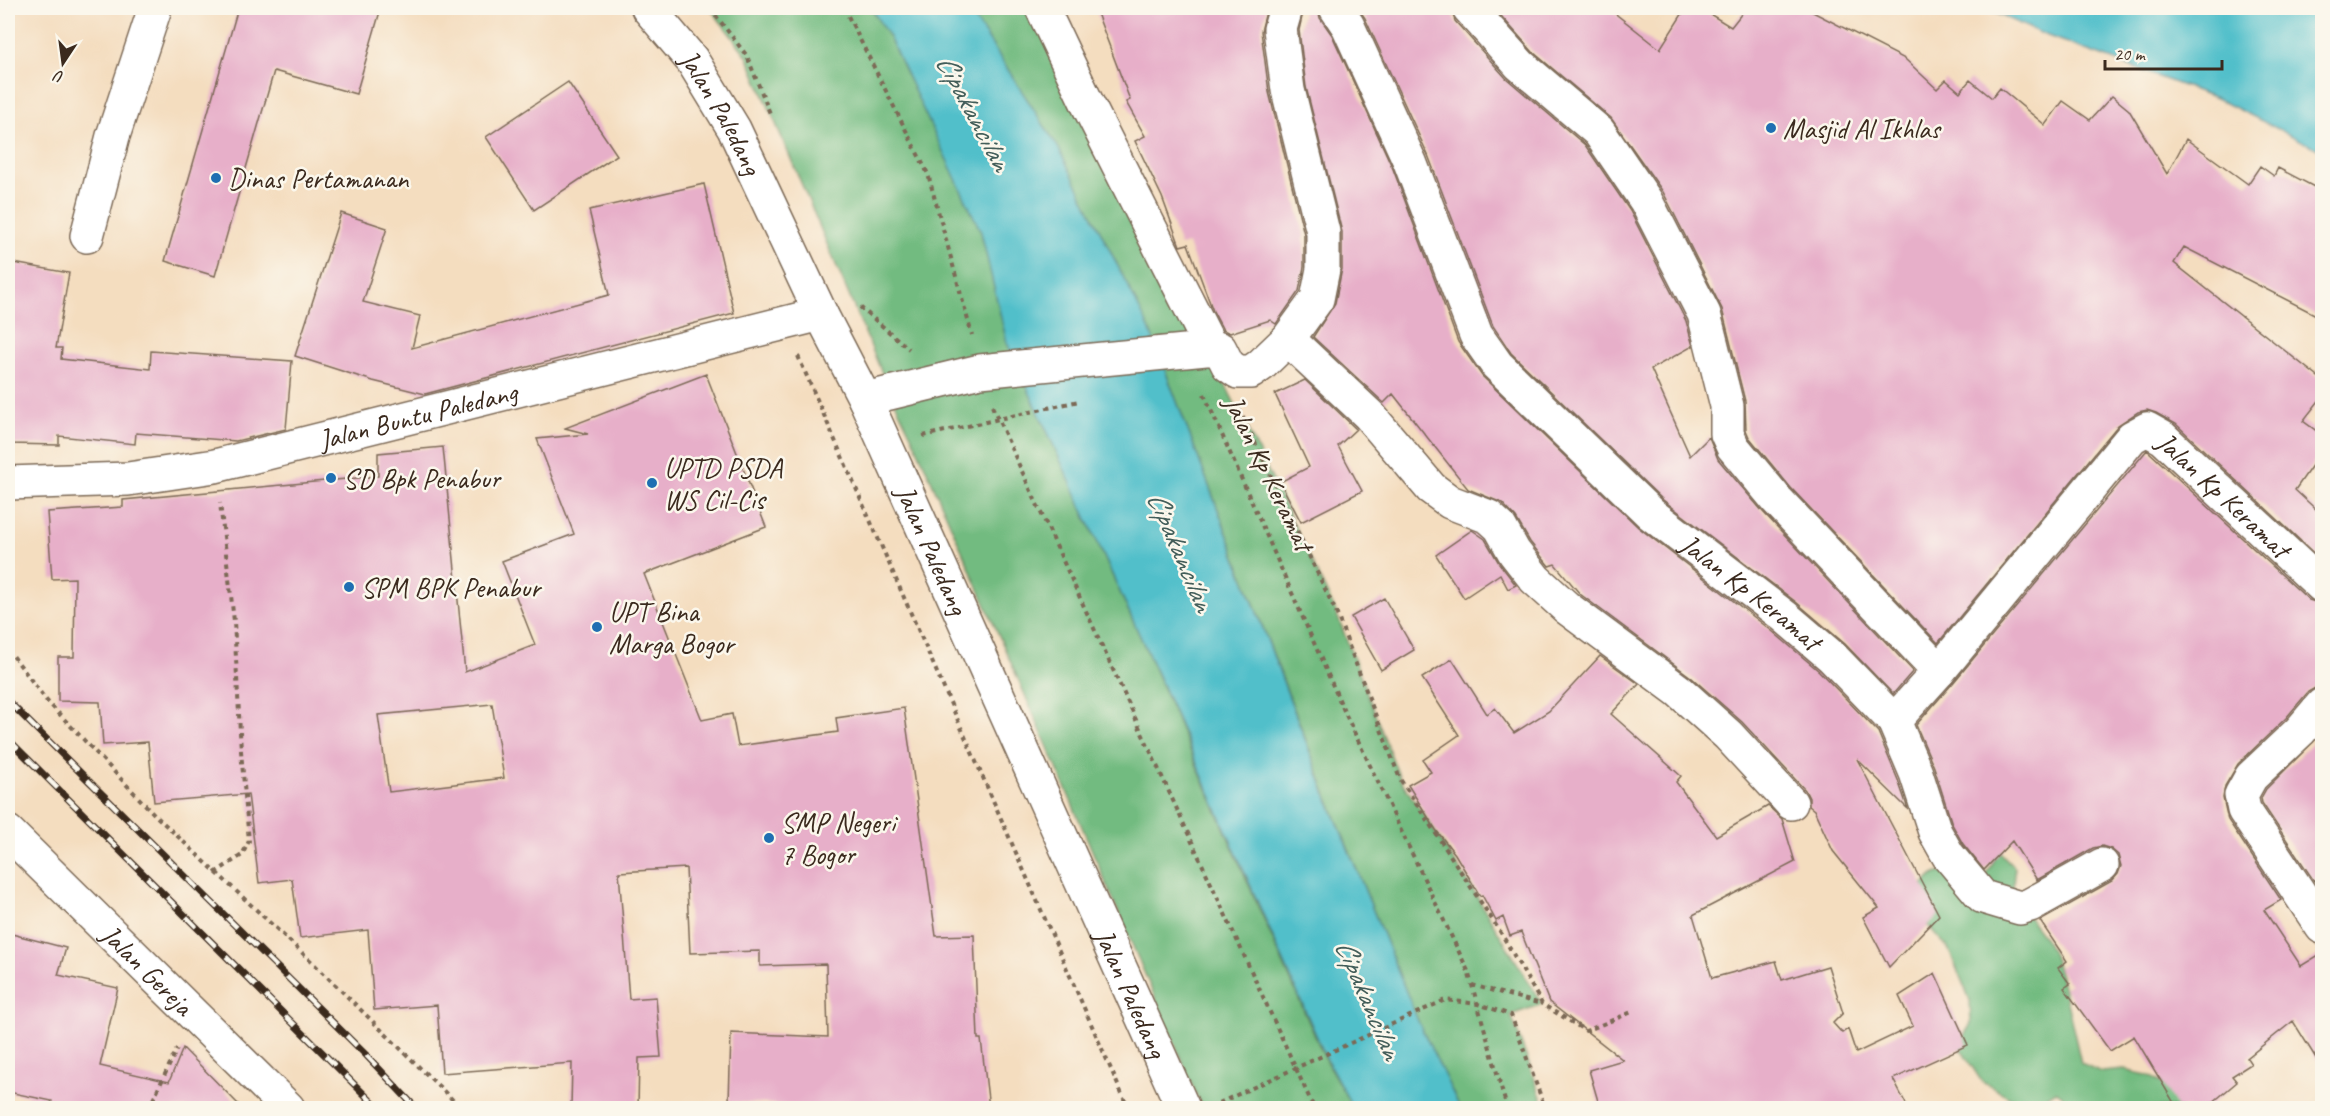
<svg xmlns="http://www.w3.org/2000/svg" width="2330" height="1116" viewBox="0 0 2330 1116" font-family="Caveat,sans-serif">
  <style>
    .forest { fill: #72bb80; stroke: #56724f; stroke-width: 1.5 }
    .water { fill: #51bfca; stroke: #467474; stroke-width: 1.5 }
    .building { fill: #e7afc9; fill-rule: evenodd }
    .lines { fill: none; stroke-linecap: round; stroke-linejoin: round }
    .minor-casing { stroke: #7c6956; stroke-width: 36 }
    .path { stroke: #7c6956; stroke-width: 4; stroke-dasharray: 4.5 4.5; stroke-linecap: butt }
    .minor { stroke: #fff; stroke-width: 33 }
    .rail-casing { stroke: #3b2a1e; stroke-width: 7 }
    .rail { stroke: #fbf7ec; stroke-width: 4.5; stroke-dasharray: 14; stroke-linecap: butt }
    .poi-dot { fill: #1f6fb2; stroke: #fbf7ec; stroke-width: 2 }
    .labels { text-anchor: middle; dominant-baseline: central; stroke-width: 5; stroke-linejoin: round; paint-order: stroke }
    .street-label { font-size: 28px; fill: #3b2a1e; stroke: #fbf7ec }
    .poi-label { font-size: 28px; fill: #3b2a1e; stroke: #fbf7ec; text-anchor: start }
    .water-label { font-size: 30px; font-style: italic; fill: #435e5a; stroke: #fbf7ec }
  </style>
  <rect width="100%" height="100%" fill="#fbf7ec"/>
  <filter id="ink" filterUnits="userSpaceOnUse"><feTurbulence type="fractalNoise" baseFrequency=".0167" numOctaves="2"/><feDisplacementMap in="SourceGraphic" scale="12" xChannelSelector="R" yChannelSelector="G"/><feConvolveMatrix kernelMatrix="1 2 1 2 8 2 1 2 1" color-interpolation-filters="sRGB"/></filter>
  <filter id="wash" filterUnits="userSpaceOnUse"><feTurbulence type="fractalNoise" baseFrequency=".008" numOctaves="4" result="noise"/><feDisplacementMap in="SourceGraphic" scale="24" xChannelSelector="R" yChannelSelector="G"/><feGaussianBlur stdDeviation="1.35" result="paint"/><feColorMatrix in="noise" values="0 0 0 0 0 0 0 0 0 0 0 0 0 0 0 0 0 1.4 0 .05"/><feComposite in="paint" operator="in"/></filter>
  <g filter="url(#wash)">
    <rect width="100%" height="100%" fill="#f4ddbf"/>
    <path class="forest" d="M710 8H871L889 37 981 232 1007 343 1148 654 1326 1061 1353 1108H1202L1053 759 913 439 891 394 747 56Z
      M968 8H1042L1137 208 1256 446 1336 612 1400 779 1471 887 1542 1004 1511 1015 1545 1108H1460L1418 1021 1328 798 1149 328 1058 147Z
      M1999 851 2015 868C2014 875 2012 885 2014 891 2020 914 2042 928 2051 950 2065 986 2072 1025 2081 1063L2102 1072 2124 1070 2147 1075 2169 1087 2179 1108H2077L2056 1091 2030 1108 1982 1082 1958 1045 1971 1024 1970 1000 1948 948 1912 908C1918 894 1928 868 1948 873 1958 875 1970 885 1979 890Z"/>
    <path class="water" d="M871 8H968L1058 147 1149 328 1325 792 1418 1021 1460 1108H1353L1327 1060 1161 682 1007 343 981 232 889 37Z
      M1984 8H2322V151L2216 98 2045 35Z"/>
    <g id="blocks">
      <path class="building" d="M238 8H381L356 94 274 71 215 276 165 261Z
        M1095 8H1267L1261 31 1269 92 1304 234V267L1299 291 1276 324 1270 320 1230 333 1223 330 1213 311 1188 244 1180 246 1162 197 1135 141 1145 136 1126 102 1130 100Z
        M1304 8H1318L1320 18 1332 35 1393 169 1458 342 1482 376 1638 527 1772 631 1819 671 1878 732 1898 780 1908 809 1857 759 1939 915 1889 967 1863 917 1879 908 1833 851 1814 810 1809 806V798L1805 790 1742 722 1691 677 1580 594 1555 564 1549 566 1530 542 1516 518 1502 503 1468 489 1393 394 1384 403 1313 337 1335 303 1342 269V232L1306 87 1299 30Z
        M1358 8H1451L1455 21 1506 78 1585 145 1630 211 1686 321 1693 346 1651 369 1690 456 1709 437 1718 459 1763 512 1913 671 1893 694 1845 644 1796 602 1663 500 1511 353 1493 326 1428 155 1365 18Z
        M1494 8H1608L1660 49 1686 8H1700L1731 27 1746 8H1805L1905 59 1937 89 1946 80 1960 92 1970 80 1992 98 2000 88 2045 125 2063 101 2090 120 2112 96 2129 110 2167 174 2186 139 2248 184 2260 166 2274 176 2278 168 2322 191V318L2184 247 2174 263 2322 380V397L2303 421 2322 435V451L2295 490 2322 515V561L2176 424 2156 413 2147 410 2138 412 2118 425 1938 643 1791 488 1749 437 1746 430 1745 401 1722 309 1663 192 1611 118 1533 52Z
        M568 82 617 155 534 210 486 137Z
        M704 184 734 313 425 394 373 381 295 356 341 213 387 228 363 302 420 316 412 348 609 295 589 210Z
        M8 262 69 273 56 348H62L61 359 150 369 151 351 292 361 286 429 236 441 136 433 135 444 59 436V445L8 444Z
        M706 374 766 527 644 574 702 720 732 714 738 746 838 732 836 718 904 708 936 936 974 935 978 1039H981L989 1108H853L729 1102 731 1033 828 1037 826 964 760 966V951L690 953 686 868 619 872 629 999 656 997 661 1057 639 1058 638 1108H571L572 1063 442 1073 437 1005 374 1010 368 930 300 938 292 879 259 883 248 794 154 802 148 742 103 745 100 702 58 701V657H74L75 578 52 579 47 512 123 507V500L378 476V453L443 447 465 672 535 645 502 561 574 534 537 439 588 434 565 428ZM492 704 504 778 389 792 378 715Z
        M1305 380 1356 429 1338 446 1362 491 1301 522 1280 482 1309 467 1275 394Z
        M2147 450 2309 600 2322 604V687L2315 688 2308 692 2286 718 2238 764 2225 786 2223 798 2228 820 2281 900 2264 910 2301 966 2322 953V1068L2293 1021 2247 1058 2251 1064 2232 1076 2237 1082 2206 1108H2177L2134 1036 2110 1051 2064 988 2070 984 2058 968 2067 961 2040 921 2112 881 2118 874 2121 866 2118 855 2111 849 2102 846 2093 848 2037 880 2012 841 1984 870 1963 844 1952 824 1934 767 1916 725 1953 683Z
        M1472 530 1485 539 1499 563 1516 585 1508 589 1500 574 1464 598 1436 555Z
        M1384 598 1414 650 1381 670 1351 617Z
        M1600 656 1639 684 1611 714 1681 776 1676 782 1716 836 1768 806 1782 819 1795 862 1693 915 1712 978 1776 961 1782 980 1828 966 1843 1013 1833 1023 1842 1033 1848 1029 1856 1053 1913 1026 1899 996 1935 973 1968 1045 1893 1079 1908 1108H1600L1589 1070 1623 1060 1549 1002 1521 932 1510 936 1503 917 1496 921 1482 895 1480 896 1455 854 1436 830 1408 785 1431 772 1423 760 1459 735 1422 678 1452 659 1487 714 1495 708 1514 733 1549 711Z
        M2322 733V876L2314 881 2262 803 2261 798 2266 789Z
        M8 933 66 948 58 975 118 988 100 1066 169 1082 183 1048 242 1108H50L52 1101 8 1092Z"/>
    </g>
  </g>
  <g filter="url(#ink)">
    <use href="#blocks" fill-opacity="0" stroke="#7c6956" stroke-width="1.5"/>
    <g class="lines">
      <defs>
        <g id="minor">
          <path id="s1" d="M648 8 692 60 734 129 821 314 865 399 1183 1108"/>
          <path d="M1042 8 1087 103 1211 348"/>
          <path id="s2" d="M1336 8 1348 26 1410 162 1476 335 1497 365 1651 514 1784 616 1832 657 1894 721 1916 773 1935 832 1948 855 1983 897 2020 908 2030 905 2102 865"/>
          <path d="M1469 8 1520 65 1599 132 1646 201 1704 314 1727 406V434L1733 447 1777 500 1939 671"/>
          <path d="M87 236 113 136 155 8"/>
          <path d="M1288 339 1369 415 1431 488 1450 502 1489 517 1500 527 1514 552 1535 579 1567 608 1679 691 1728 735 1791 803"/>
          <path d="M865 399 980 371 1216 348 1220 349 1228 365 1238 372H1251L1261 365 1288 339 1317 299 1323 269V232L1288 90 1280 29 1286 8"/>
          <path id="s3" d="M8 483 128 479 215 466 821 314"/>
          <path d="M2322 705 2300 731 2251 777 2241 795 2244 810 2322 927"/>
          <path id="s4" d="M1894 721 1939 671 2132 437 2147 429 2163 438 2322 586"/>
          <path id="s5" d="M8 832 288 1108"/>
        </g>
      </defs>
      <use href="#minor" class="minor-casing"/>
      <path class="path" d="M710 8 747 56 771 116
        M844 8 928 174 972 335
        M860 307 909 349
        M798 356 1128 1108
        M1204 394 1345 713 1468 971 1507 1108
        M992 406 1314 1108
        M1239 409 1336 612 1400 779 1501 933 1542 1004 1586 1031 1632 1012
        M923 436 1079 401
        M8 649 46 700 157 817 312 962 461 1108
        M215 873 242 855 249 841 241 751 234 621 220 503
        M1472 985 1541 1004
        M1219 1103 1445 1000 1478 1004 1511 1015 1545 1108
        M149 1108 177 1049"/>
      <use href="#minor" class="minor"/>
      <defs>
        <path id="rail" d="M8 701 366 1055 416 1108
          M8 739 378 1108"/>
      </defs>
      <use href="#rail" class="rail-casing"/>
      <use href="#rail" class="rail"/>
    </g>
  </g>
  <g class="poi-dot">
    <circle cx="1771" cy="128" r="6"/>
    <circle cx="216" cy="178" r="6"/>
    <circle cx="331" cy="478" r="6"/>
    <circle cx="652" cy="483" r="6"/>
    <circle cx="349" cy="587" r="6"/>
    <circle cx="597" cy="627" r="6"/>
    <circle cx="769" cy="838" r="6"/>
  </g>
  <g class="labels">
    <g class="street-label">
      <text stroke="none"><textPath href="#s1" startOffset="128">Jalan Paledang</textPath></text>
      <text stroke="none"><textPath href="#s3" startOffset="417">Jalan Buntu Paledang</textPath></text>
      <text transform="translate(1269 473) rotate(64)">Jalan Kp Keramat</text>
      <text stroke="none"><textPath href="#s4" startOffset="489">Jalan Kp Keramat</textPath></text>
      <text stroke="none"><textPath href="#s1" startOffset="614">Jalan Paledang</textPath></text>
      <text stroke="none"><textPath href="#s2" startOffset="734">Jalan Kp Keramat</textPath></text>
      <text stroke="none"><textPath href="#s5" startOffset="196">Jalan Gereja</textPath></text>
      <text stroke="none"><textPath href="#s1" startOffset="1100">Jalan Paledang</textPath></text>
    </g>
    <g class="poi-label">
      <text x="1783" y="128">Masjid Al Ikhlas</text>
      <text x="228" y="178">Dinas Pertamanan</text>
      <text x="664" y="467">UPTD PSDA<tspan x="664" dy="32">WS Cil-Cis</tspan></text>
      <text x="343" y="478">SD Bpk Penabur</text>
      <text x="361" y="587">SPM BPK Penabur</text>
      <text x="609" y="611">UPT Bina<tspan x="609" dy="32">Marga Bogor</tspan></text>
      <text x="781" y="822">SMP Negeri<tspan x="781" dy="32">7 Bogor</tspan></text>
    </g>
    <g class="water-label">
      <text transform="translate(974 112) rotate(62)">Cipakancilan</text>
      <text transform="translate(1181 551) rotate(67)">Cipakancilan</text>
      <text transform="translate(1369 999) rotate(67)">Cipakancilan</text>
    </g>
  </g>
  <rect width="2330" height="1116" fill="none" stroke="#fbf7ec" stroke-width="30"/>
  <g transform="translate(63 63) rotate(193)" stroke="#fbf7ec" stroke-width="4.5" paint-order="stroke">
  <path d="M0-4.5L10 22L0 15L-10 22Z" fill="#3b2a1e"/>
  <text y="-9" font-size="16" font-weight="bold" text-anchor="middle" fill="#3b2a1e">U</text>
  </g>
  <path d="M2105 60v9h117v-9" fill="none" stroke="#3b2a1e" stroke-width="3"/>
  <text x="2114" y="60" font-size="18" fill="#3b2a1e" stroke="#fbf7ec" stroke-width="4.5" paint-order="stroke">20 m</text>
</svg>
